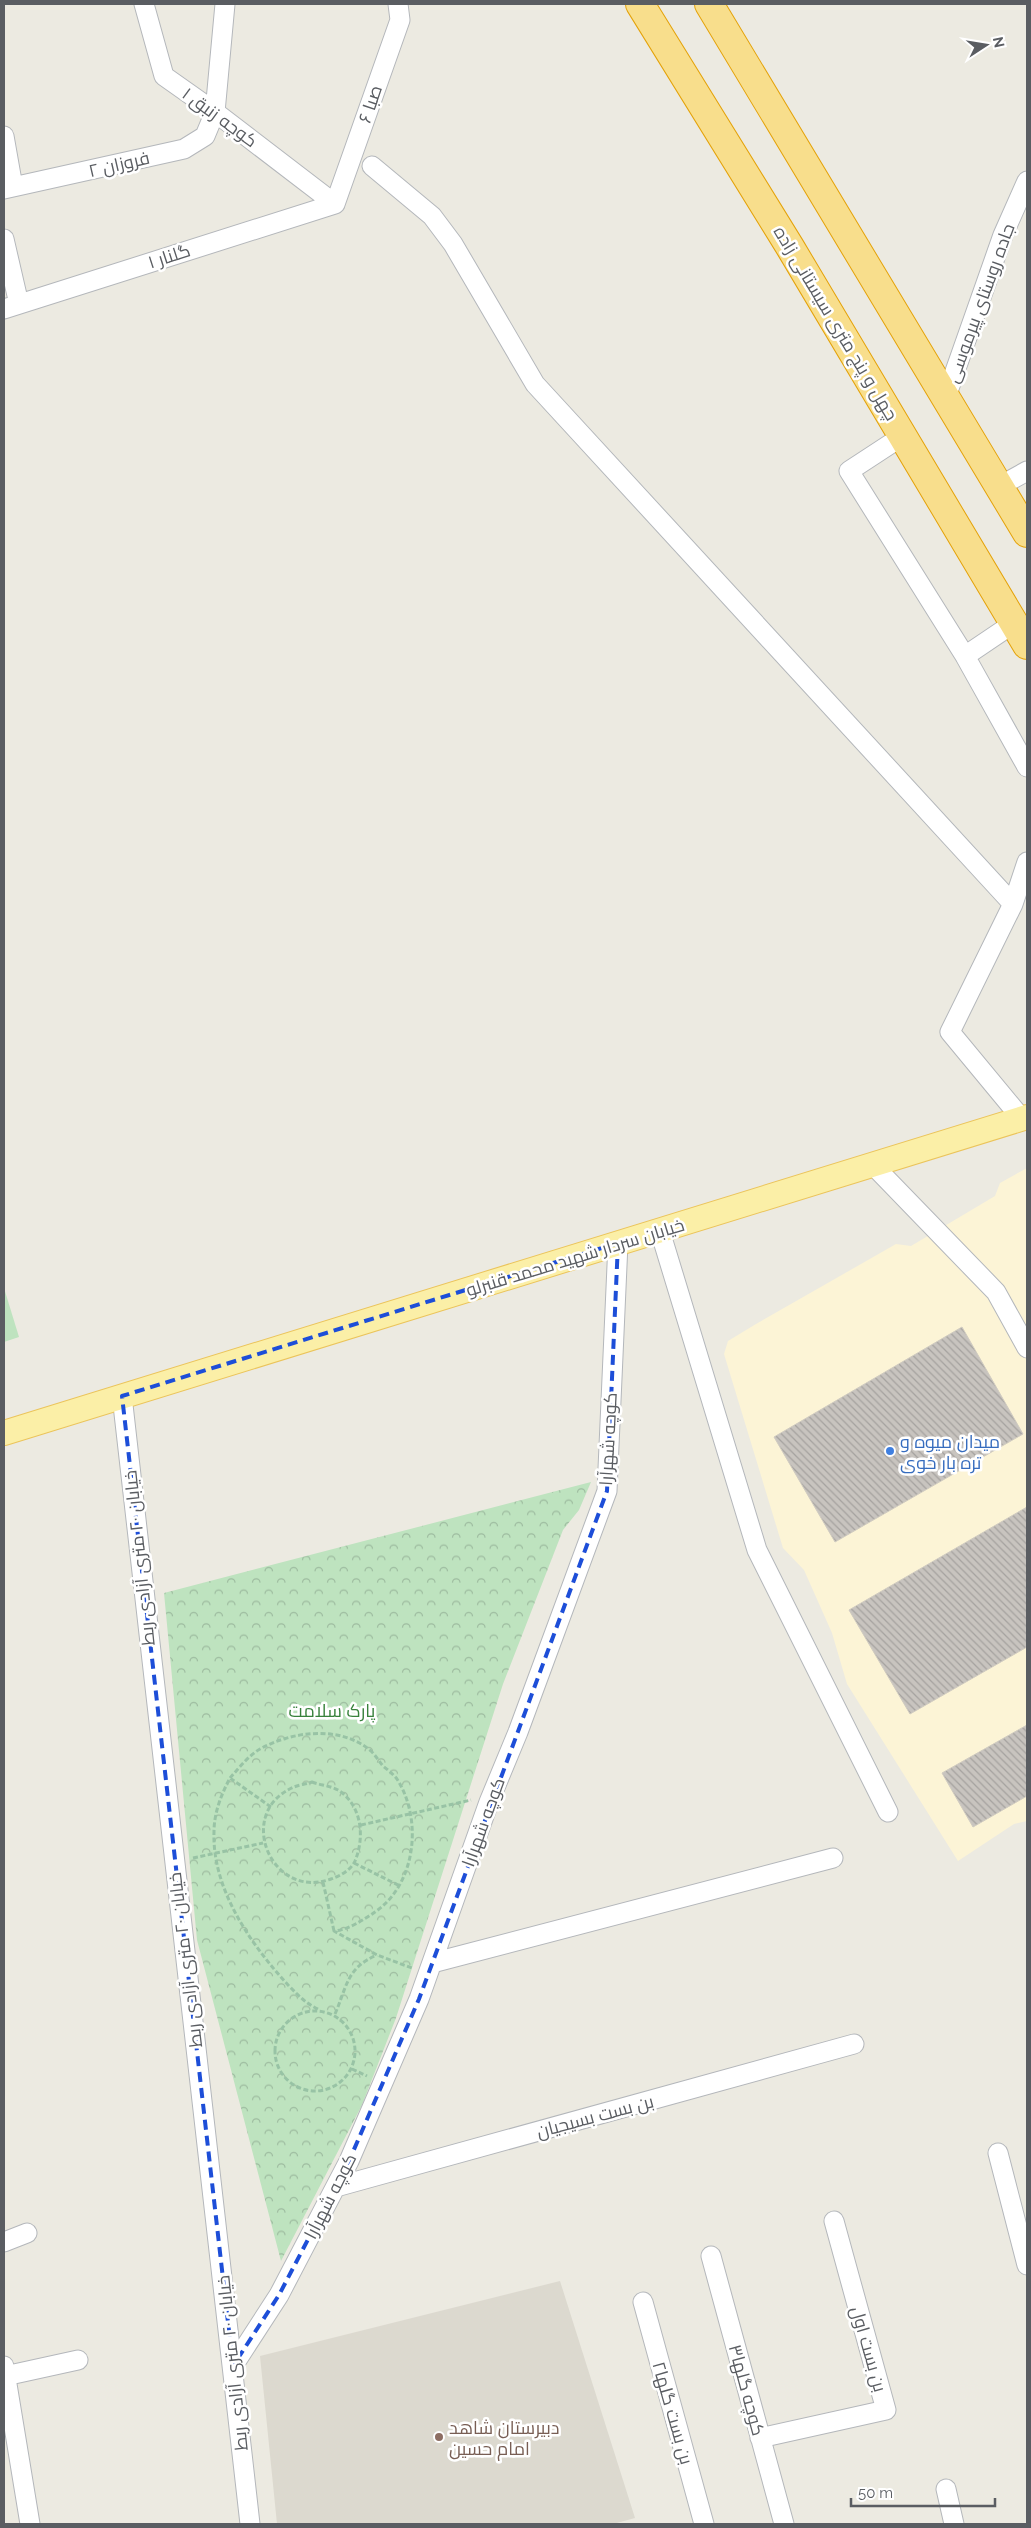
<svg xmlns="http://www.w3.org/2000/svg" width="1031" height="2528" viewBox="0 0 1031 2528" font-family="Raleway,Cairo,sans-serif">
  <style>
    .commercial { fill: #fcf4d6 }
    .education { fill: #dcd9cf }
    .grass { fill: #bee3bf }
    .park { fill: url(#park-crowns) }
    .building { fill: url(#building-back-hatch); stroke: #d0cbc0 }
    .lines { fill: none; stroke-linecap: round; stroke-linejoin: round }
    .minor-casing { stroke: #b4b7bb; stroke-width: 21 }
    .major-casing { stroke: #ebc45b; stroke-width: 26 }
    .highway-casing { stroke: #e4a209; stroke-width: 30 }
    .path { stroke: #98c3a5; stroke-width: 3; stroke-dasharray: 5 2.5; stroke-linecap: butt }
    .minor { stroke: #fff; stroke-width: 19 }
    .major { stroke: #fbefa7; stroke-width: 24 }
    .highway { stroke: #f8de8c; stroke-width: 28 }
    .marked { fill: none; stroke: #1d4ed8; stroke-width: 4; stroke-dasharray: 10 6; stroke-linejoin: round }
    .shop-dot { fill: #3f7fe0; stroke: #fff; stroke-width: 2 }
    .education-dot { fill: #8d6e63; stroke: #fff; stroke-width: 2 }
    .labels { text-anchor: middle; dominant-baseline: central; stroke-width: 5; stroke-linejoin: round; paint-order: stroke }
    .street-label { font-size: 18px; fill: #5a5d62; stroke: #fff }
    .shop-label { font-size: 18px; fill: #366cbe; stroke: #fff; text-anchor: start }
    .park-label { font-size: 18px; fill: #38823c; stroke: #fff }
    .education-label { font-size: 18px; fill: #785e54; stroke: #fff; text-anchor: start }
  </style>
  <defs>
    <pattern id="park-crowns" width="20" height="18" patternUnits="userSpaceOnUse" patternTransform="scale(1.25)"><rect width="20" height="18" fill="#bee3bf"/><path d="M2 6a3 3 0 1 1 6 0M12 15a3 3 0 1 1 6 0" fill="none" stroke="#9dbb9f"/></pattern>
    <pattern id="building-back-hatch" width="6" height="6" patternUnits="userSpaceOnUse" patternTransform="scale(1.25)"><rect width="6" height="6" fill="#c8c4bf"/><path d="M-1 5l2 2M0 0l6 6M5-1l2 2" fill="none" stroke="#a5a29f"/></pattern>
  </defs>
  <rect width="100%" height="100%" fill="#eceae1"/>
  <path class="commercial" d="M1027 1168V1821L1014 1824 958 1861 847 1684 832 1633 804 1570 783 1548 724 1354 728 1341 756 1324 896 1244 911 1246 995 1196 1000 1183Z"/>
  <path class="education" d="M560 2281 635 2518 613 2524H277L260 2356Z"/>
  <path class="grass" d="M4 1288 19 1337 4 1342Z"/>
  <path class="park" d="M591 1482 579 1510 563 1530 503 1684 396 2018 362 2105 281 2261 197 1940 164 1593Z"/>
  <path class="building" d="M962 1327 1023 1434 835 1542 774 1437Z
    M1027 1507V1647L910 1714 849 1610Z
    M1027 1725V1796L973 1827 942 1773Z"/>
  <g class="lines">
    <defs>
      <path id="minor" d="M144 4 164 76 215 112 335 204
        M4 136 13 187
        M372 166 432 216 453 244 535 384 1013 904 950 1032 1022 1119
        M4 189 184 149 205 136 215 112 225 4
        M335 204 400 20 398 4
        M4 239 19 304
        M4 309 335 204
        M946 397 1003 235 1027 181
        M904 435 849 471 965 656 1027 767
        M1000 486 1027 471
        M965 656 1014 623
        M1013 904 1027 862
        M873 1165 996 1292 1027 1348
        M660 1231 757 1550 888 1812
        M122 1396 250 2524
        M432 1963 833 1858
        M998 2153 1027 2265
        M336 2187 854 2044
        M4 2242 27 2233
        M711 2256 784 2524
        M643 2302 704 2524
        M4 2366 30 2524
        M233 2366 279 2295 349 2161 419 1999 489 1802 518 1732 607 1491 618 1243
        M5 2376 78 2360
        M760 2438 886 2410 834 2221
        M946 2489 954 2524"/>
      <path id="major" d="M4 1433 1027 1117"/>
      <path id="highway" d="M640 4 790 247 1027 645
        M709 4 1027 533"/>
    </defs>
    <use href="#minor" class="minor-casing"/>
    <use href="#major" class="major-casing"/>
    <use href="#highway" class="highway-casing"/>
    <path class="path" d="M230 1778C239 1768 248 1756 260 1749 292 1731 341 1725 371 1751 376 1756 379 1761 383 1766 388 1770 393 1774 397 1779 423 1820 416 1884 375 1912 363 1920 348 1930 334 1931L377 1955 412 1968
      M312 1782C320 1785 331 1786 338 1790 362 1805 365 1837 355 1861 351 1870 340 1876 331 1879 271 1901 234 1812 294 1787 299 1785 306 1784 312 1782Z
      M271 1807 230 1778C221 1795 214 1813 214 1832 212 1890 252 1946 289 1986 299 1996 305 2003 318 2009
      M361 1825 471 1800
      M193 1858 263 1843
      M354 1863 400 1886
      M323 1882 334 1931
      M275 2051a40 40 0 1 1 80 0a40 40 0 1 1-80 0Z
      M335 2014C347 1987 346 1968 377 1955
      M352 2069 367 2076"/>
    <use href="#minor" class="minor"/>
    <use href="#major" class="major"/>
    <use href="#highway" class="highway"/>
  </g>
  <path class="marked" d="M618 1243 607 1491 419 1999 349 2161 279 2295 233 2366 122 1396Z"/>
  <circle class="shop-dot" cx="890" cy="1451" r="5"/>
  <circle class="education-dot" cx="439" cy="2437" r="5"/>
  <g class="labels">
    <g class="street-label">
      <text transform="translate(370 104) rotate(-71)">صبا ۶</text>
      <text transform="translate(220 117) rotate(36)">کوچه زنبق ۱</text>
      <text transform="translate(119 164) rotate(-13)">۲ فروزان</text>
      <text transform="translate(169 256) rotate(-18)">۱ گلنار</text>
      <text transform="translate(980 303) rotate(-70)">جاده روستای پیرموسی</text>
      <text transform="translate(836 323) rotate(59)">چهل و پنج متری سیستانی زاده</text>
      <text transform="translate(575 1257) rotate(-17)">خیابان سردار شهید محمد قنبرلو</text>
      <text transform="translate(608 1439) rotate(-87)">کوچه شهرآرا</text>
      <text transform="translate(139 1558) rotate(-96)">خیابان ۲۰ متری آزادی ربط</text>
      <text transform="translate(483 1822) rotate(-70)">کوچه شهرآرا</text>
      <text transform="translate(185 1960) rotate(-97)">خیابان ۲۰ متری آزادی ربط</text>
      <text transform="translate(595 2116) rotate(-15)">بن بست بسیجیان</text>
      <text transform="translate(330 2196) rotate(-63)">کوچه شهرآرا</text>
      <text transform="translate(869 2349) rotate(74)">بن بست اول</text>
      <text transform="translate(232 2363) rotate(-96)">خیابان ۲۰ متری آزادی ربط</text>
      <text transform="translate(747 2390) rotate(75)">کوچه گلها۳</text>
      <text transform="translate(673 2413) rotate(74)">بن بست گلها۲</text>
    </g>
    <g class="shop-label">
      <text x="900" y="1441">میدان میوه و<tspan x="900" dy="21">تره بار خوی</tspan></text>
    </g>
    <g class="park-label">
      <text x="332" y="1710">پارک سلامت</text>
    </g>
    <g class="education-label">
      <text x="449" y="2427">دبیرستان شاهد<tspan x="449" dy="21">امام حسین</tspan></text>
    </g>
  </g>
  <rect width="1031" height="2528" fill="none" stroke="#5a5d62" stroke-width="10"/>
  <g transform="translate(986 45) rotate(78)" stroke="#ffffff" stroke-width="4" paint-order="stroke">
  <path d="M0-4L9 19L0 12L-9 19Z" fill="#5a5d62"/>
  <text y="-8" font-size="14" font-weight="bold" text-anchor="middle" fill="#5a5d62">N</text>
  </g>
  <path d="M851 2498v8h144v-8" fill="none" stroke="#5a5d62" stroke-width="2.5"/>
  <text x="858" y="2498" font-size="15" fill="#5a5d62" stroke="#ffffff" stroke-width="4" paint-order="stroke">50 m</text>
</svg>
